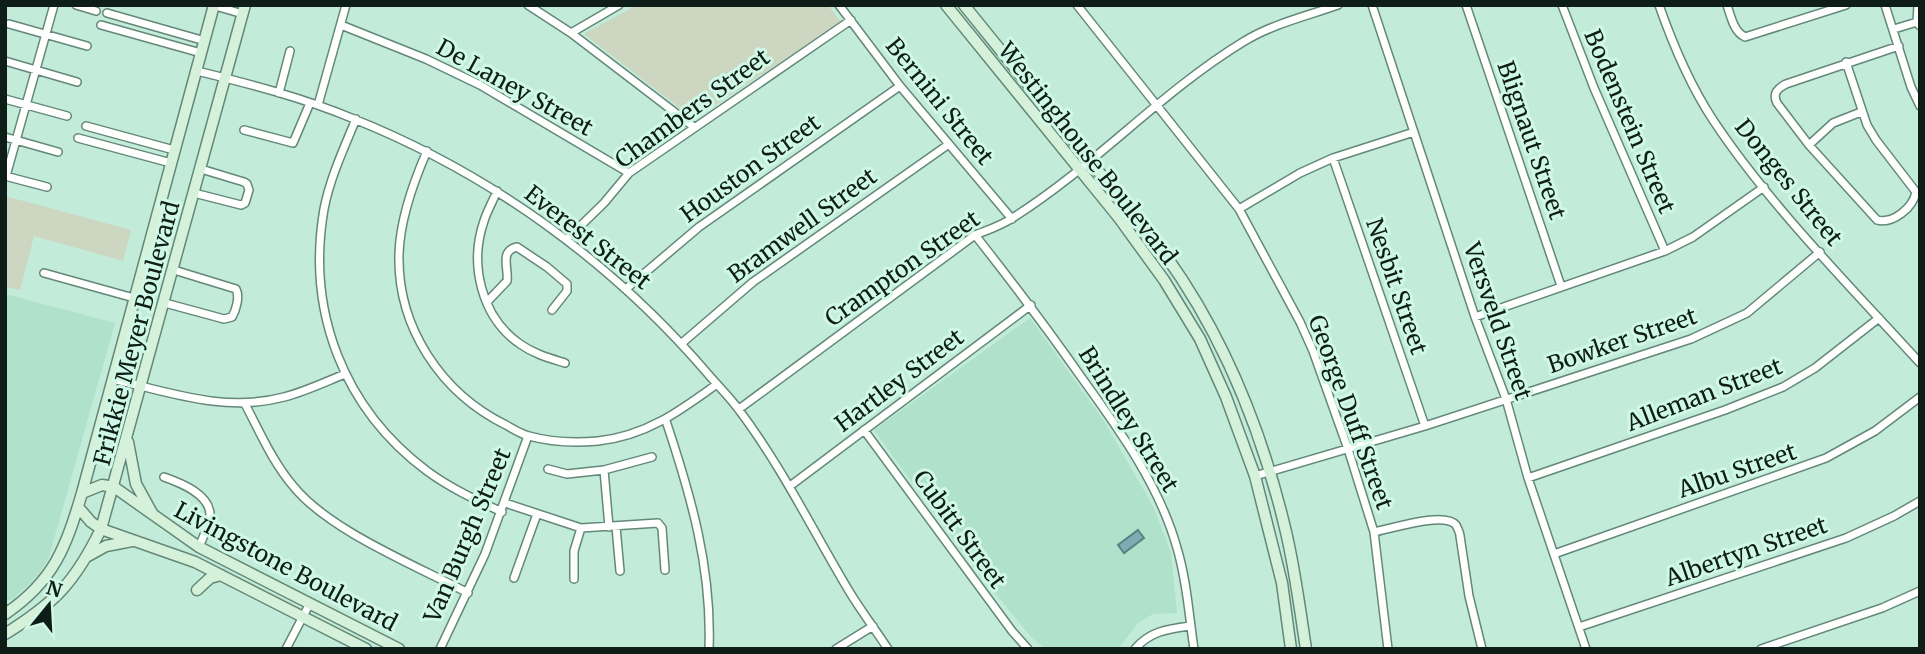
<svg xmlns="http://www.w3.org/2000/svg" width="1925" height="654" viewBox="0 0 1925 654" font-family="Merriweather,serif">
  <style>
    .built { fill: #b0e1cb }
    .green { fill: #ccd6c0 }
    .water { fill: #7dacb2; stroke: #5c8184; stroke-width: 2 }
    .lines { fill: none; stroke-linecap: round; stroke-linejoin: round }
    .street-casing { stroke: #638878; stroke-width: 10 }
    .secondary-casing { stroke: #638878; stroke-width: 13 }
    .street { stroke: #fff; stroke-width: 7 }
    .secondary { stroke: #d6f1da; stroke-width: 10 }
    .labels { text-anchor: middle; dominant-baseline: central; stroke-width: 6; stroke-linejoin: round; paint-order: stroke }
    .street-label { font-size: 23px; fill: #0e1d17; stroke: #d0f8e6 }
  </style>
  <rect width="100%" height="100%" fill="#c3ebd9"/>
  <path class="built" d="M5 294 115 323 49 557 38 576 13 599 5 601Z
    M1030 318 1104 421 1154 508 1171 553 1177 613 1153 614 1138 623 1118 649H1046L1032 638 969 561 874 430Z"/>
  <path class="green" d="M637 5H828L841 22 694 119 584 34Z
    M5 196 131 230 123 261 34 236 20 290 5 287Z"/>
  <path class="water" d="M1138 530 1144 538 1124 553 1118 545Z"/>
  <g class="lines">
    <defs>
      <path id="street" d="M76 5 96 11
        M212 5 243 14
        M528 5 571 33 694 127
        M839 5 900 86 1012 219
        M1077 5 1239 209 1300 322 1313 351 1348 449 1374 532 1388 649
        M1372 5 1475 317 1506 399 1528 478 1586 649
        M1466 5 1561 286
        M1562 5 1594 88 1665 251
        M1659 5C1673 45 1690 85 1713 120 1770 206 1851 287 1920 363
        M1727 5C1731 17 1734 32 1745 37L1846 5
        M1885 5 1911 87 1920 106
        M1918 5 1917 22 1919 25
        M107 13 205 41
        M9 24 87 46
        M101 25 201 53
        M341 25 426 59 480 85 629 173
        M1894 29 1917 22
        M571 33 619 5
        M5 61 77 82
        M1846 62 1867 125 1876 140 1916 192C1913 208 1893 224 1877 220L1809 145 1777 103C1772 93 1778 88 1786 84L1899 46
        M197 71C250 84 304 98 354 119 491 174 612 262 708 374 718 386 730 397 739 410 782 467 813 531 849 591 861 611 875 629 888 649
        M279 93 290 51
        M5 99 67 116
        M318 105 346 5
        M356 119C344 148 330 178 324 209 306 312 344 409 427 471 450 488 476 500 502 512
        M86 126 174 150
        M244 130 293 143 310 103
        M5 137 58 152
        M78 138 171 163
        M1809 145 1833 123 1861 112
        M427 151C413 183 400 219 399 254 397 327 441 393 506 425 513 429 521 434 529 436 551 442 577 443 598 441 646 436 680 411 717 384
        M1333 158 1425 426
        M5 176 47 187
        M6 176 54 5
        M497 191C493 201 487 211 484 221 469 264 481 317 520 344 534 354 549 358 565 363
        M194 193 241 205 245 203 249 190 247 184 244 182 201 169
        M1239 209 1300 173 1333 158 1414 132
        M975 235C1013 283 1049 331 1084 381 1121 432 1160 487 1177 548 1187 581 1189 616 1194 649
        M567 239 604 203 629 173 851 20
        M44 273 134 298
        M627 288 699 227 900 86
        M487 302 507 281C509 268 499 251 517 247L547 267 567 284V291L552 310
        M165 303 224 319 232 317C236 310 240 297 236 289L174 270
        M1475 317 1665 251 1693 237 1764 187
        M682 343 753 282 949 144
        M112 379C169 392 225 413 284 397 304 392 325 382 345 374
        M245 404C260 432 273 463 294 487 330 531 417 566 468 593
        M739 409 975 235C988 230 1003 225 1014 217 1096 165 1161 92 1243 42 1272 24 1307 16 1338 5
        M666 421C691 496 712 568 709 649
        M864 430 1012 631 1028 649
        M548 469 567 474 604 470 609 527
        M604 470 652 457
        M1255 476 1425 426 1691 339 1747 313 1820 252
        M164 477C181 483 209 494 210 514 210 524 203 537 199 547
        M1528 478 1725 410 1783 387 1815 368 1879 318
        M790 486 1031 305
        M505 503 581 528 658 523 662 528 665 570
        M616 527 620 571
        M1374 532C1391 529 1444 511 1456 525 1457 527 1460 534 1460 536L1469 596 1482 649
        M1554 554 1826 458 1875 431 1920 397
        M514 578 537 514
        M574 579V551L581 528
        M1579 627 1846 538 1894 516 1920 501
        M286 649 310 603
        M440 649 485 554 528 436
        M836 649 873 626
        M1135 649C1150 631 1168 629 1190 626
        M1761 649 1882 608 1920 591"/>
      <path id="secondary" d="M946 5 1119 218 1164 280 1200 339 1226 397 1255 476 1282 583 1291 649
        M964 5 1158 245C1221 329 1262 430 1286 532 1295 570 1300 610 1306 649
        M128 442 136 484 152 513
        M82 493 102 485 114 487 199 547 399 649
        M78 507 91 522 101 529 195 562 366 649
        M88 556 106 546 132 541
        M197 590 210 578 221 575
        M5 614C54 581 66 547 82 493L214 5
        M5 634C55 603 75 582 101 529L245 5"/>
    </defs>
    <use href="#street" class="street-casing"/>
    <use href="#secondary" class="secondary-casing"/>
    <use href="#street" class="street"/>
    <use href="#secondary" class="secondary"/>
  </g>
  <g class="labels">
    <g class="street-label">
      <text transform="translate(515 87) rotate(29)">De Laney Street</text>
      <text transform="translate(940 101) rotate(51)">Bernini Street</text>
      <text transform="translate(692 108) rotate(-36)">Chambers Street</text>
      <text transform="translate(1630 121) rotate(67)">Bodenstein Street</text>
      <text transform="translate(1532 140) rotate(71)">Blignaut Street</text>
      <text transform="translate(1088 153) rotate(52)">Westinghouse Boulevard</text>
      <text transform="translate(750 168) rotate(-36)">Houston Street</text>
      <text transform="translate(1789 182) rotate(51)">Donges Street</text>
      <text transform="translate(802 225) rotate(-36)">Bramwell Street</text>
      <text transform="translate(588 237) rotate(38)">Everest Street</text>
      <text transform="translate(902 268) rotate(-35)">Crampton Street</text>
      <text transform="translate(1397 286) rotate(71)">Nesbit Street</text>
      <text transform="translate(1498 321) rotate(71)">Versveld Street</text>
      <text transform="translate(136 333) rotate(-75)">Frikkie Meyer Boulevard</text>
      <text transform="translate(1622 340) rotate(-19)">Bowker Street</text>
      <text transform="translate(899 380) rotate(-37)">Hartley Street</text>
      <text transform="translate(1704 394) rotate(-21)">Alleman Street</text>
      <text transform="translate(1351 412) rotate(70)">George Duff Street</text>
      <text transform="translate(1129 419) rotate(58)">Brindley Street</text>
      <text transform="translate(1737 470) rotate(-19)">Albu Street</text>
      <text transform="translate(960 529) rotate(54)">Cubitt Street</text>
      <text transform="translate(467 535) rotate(-67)">Van Burgh Street</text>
      <text transform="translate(1746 551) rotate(-19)">Albertyn Street</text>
      <text transform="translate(286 566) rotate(28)">Livingstone Boulevard</text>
    </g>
  </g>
  <rect width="1925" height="654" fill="none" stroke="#0e1d17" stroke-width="14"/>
  <g transform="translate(49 605) rotate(18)" stroke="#d0f8e6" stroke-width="5" paint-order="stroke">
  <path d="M0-5L12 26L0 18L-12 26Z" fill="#0e1d17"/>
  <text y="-10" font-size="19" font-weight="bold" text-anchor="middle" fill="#0e1d17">N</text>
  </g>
</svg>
